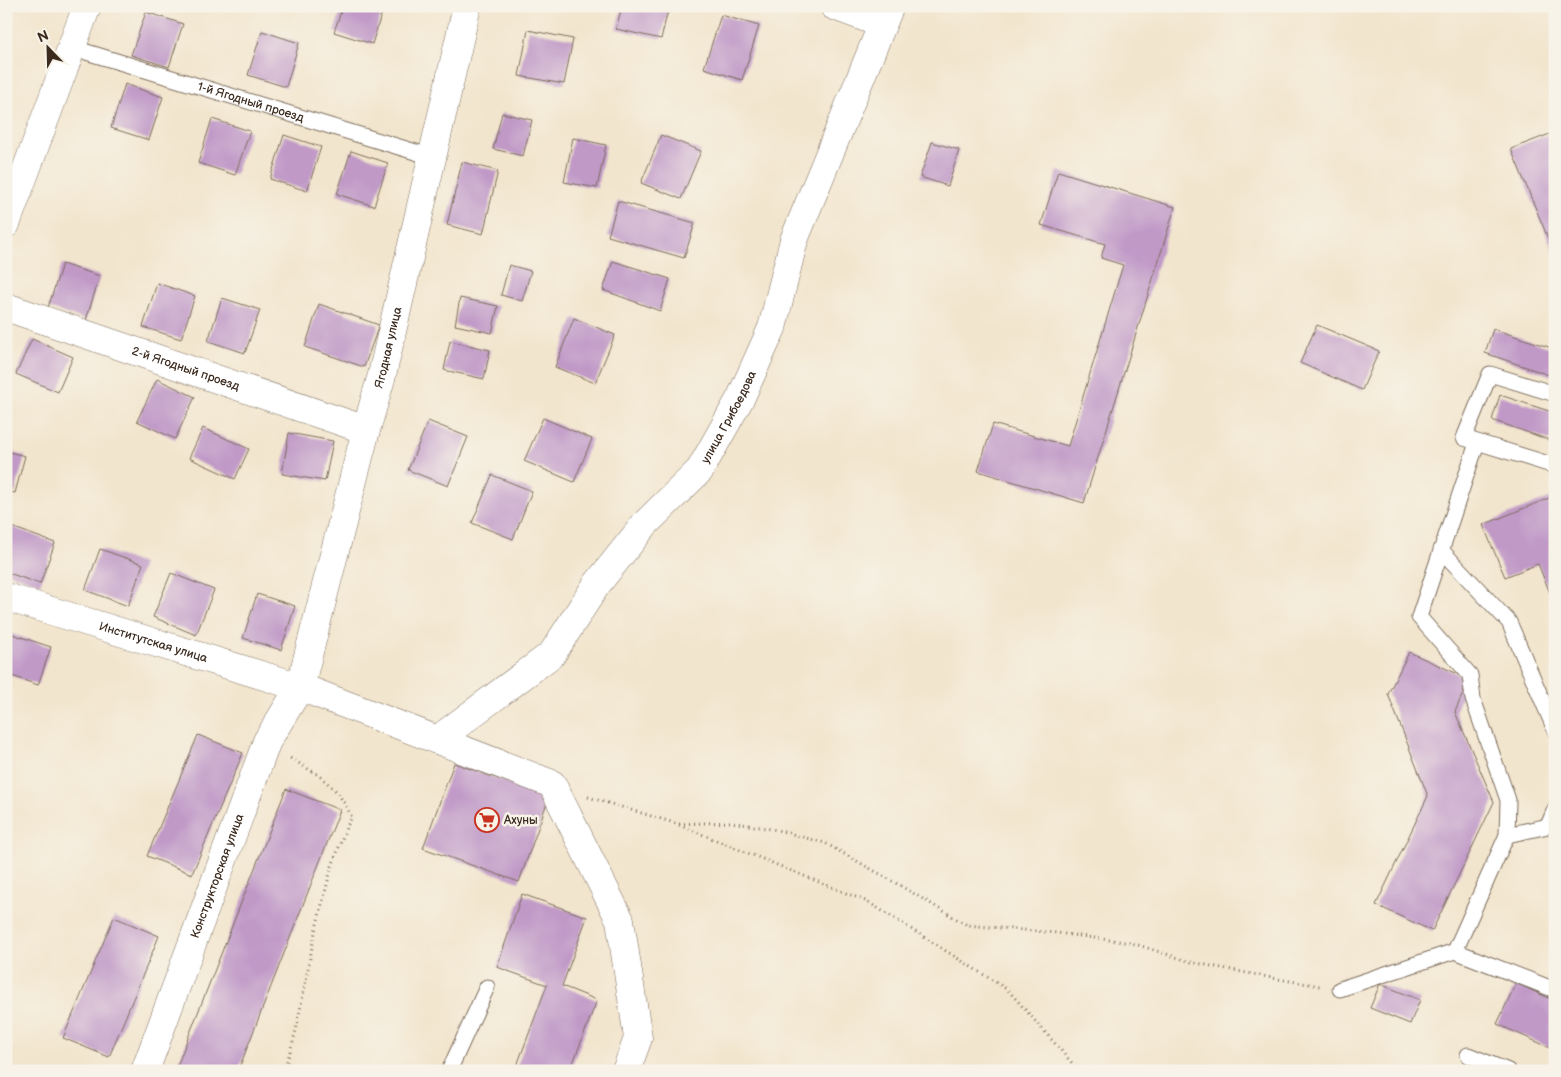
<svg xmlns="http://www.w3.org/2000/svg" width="1561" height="1077" viewBox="0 0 1561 1077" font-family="'Balsamiq Sans',sans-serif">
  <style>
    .building { fill: #c099c7 }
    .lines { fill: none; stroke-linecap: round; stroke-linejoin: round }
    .lane-casing { stroke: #7b6b5b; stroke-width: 17 }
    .street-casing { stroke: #7b6b5b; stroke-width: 29 }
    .path { stroke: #7b6b5b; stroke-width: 3; stroke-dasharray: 1 4; stroke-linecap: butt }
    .lane { stroke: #fff; stroke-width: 15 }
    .street { stroke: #fff; stroke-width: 28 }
    .labels { text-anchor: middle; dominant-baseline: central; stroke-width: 5; stroke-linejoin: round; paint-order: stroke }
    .street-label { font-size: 12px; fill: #3b2a1e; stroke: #f7f3e8 }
    .poi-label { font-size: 12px; fill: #3b2a1e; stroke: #f7f3e8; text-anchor: start }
  </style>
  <rect width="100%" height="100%" fill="#f7f3e8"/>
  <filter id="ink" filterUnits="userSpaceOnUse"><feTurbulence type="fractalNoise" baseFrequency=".02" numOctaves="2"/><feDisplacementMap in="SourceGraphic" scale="10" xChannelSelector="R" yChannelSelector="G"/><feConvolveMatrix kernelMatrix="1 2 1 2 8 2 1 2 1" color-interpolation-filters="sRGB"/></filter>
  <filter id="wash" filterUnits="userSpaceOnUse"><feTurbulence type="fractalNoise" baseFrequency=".0096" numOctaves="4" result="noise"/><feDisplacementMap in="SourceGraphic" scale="20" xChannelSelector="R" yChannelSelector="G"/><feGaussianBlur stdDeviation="1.12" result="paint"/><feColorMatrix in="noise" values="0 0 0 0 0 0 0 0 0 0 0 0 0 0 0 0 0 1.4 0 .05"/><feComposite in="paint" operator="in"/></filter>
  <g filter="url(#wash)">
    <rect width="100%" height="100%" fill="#f2e5cd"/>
    <g id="blocks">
      <path class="building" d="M343 6H384L372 44 334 32Z
        M622 6H669L661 39 616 29Z
        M146 12 183 24 169 67 131 55Z
        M721 15 759 26 742 80 704 68Z
        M528 30 573 39 564 84 519 76Z
        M262 31 299 43 286 87 248 75Z
        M125 84 163 97 149 140 111 128Z
        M502 113 532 120 523 156 493 149Z
        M212 119 250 131 235 175 198 163Z
        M1555 132V255L1511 149Z
        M284 135 321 147 307 191 270 179Z
        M661 135 701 151 681 199 641 183Z
        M573 138 606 145 597 188 564 182Z
        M932 142 959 150 948 186 920 177Z
        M351 151 388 163 374 206 337 194Z
        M462 162 498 171 483 234 447 225Z
        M1058 171 1175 207 1084 503 978 471 993 424 1068 446 1123 265 1101 258 1105 244 1041 225Z
        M618 201 695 223 684 258 608 236Z
        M613 261 670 279 660 311 603 290Z
        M62 264 100 276 86 320 48 308Z
        M509 265 531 271 522 301 501 295Z
        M157 283 195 296 181 339 143 327Z
        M222 298 260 310 245 353 208 341Z
        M460 298 498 306 492 333 455 325Z
        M319 304 379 325 364 367 305 347Z
        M574 318 615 335 595 383 555 367Z
        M1317 325 1379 351 1362 390 1300 363Z
        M1493 329 1555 349V377L1485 353Z
        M32 339 73 357 58 392 16 374Z
        M450 341 490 350 484 379 444 370Z
        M157 379 195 397 175 439 137 421Z
        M1500 395 1555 413V442L1492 420Z
        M543 418 592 439 574 482 524 461Z
        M428 421 468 437 448 486 408 470Z
        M203 428 249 449 235 479 189 458Z
        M289 433 333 441 325 481 282 474Z
        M6 451 25 456 15 493 6 491Z
        M492 475 532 491 513 539 472 523Z
        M1554 496 1555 498V605L1538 564 1505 577 1483 525Z
        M12 527 55 543 40 584 6 572V543Z
        M100 549 143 564 128 606 85 590Z
        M171 573 214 590 196 635 153 617Z
        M257 594 295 606 281 650 243 638Z
        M6 632 51 647 38 685 6 674Z
        M1409 652 1469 679 1455 712 1494 802 1432 931 1376 905 1428 796 1388 694Z
        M198 735 243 753 192 874 147 856Z
        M454 763 549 797 519 882 423 848Z
        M286 789 340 810 238 1071H175Z
        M522 894 587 917 562 986 597 1000 570 1071H515L547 985 497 967Z
        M114 917 159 936 109 1057 63 1038Z
        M1516 983 1555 1001V1050L1497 1024Z
        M1380 984 1420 1000 1410 1024 1370 1008Z"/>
    </g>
  </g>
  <g filter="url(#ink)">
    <use href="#blocks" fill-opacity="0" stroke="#7b6b5b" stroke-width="1"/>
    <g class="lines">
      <defs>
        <g id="lane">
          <path id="s1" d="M70 47 432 157"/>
          <path d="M1555 394 1490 374 1464 438 1555 466"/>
          <path d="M1477 443 1419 617 1470 675 1473 699 1508 800 1507 835 1455 951 1555 990"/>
          <path d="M1441 550 1509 622 1555 730"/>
          <path d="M1507 835 1548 826 1555 809"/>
          <path d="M1340 989 1455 951"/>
          <path d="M1468 1055 1508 1071"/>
          <path d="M449 1071 487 987"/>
        </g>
        <g id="street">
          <path d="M834 6 882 24"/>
          <path d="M6 224 87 6"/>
          <path id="s2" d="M6 307 366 430"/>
          <path id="s3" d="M6 597 300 687 552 784 620 920 638 1038 626 1071"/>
          <path id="s4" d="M437 740 552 654 597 584 645 524 700 470 741 397 772 328 794 240 890 6"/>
          <path id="s5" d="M145 1071 267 741 300 687 366 430 382 375 467 6"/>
        </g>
      </defs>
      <use href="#lane" class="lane-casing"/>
      <use href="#street" class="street-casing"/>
      <path class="path" d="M588 797 678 824 731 822 777 830 825 843 901 886 967 925 1057 933 1132 943 1191 962 1278 979 1320 986
        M679 825 868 902 1008 990 1079 1071
        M284 1071 296 1031 315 932 331 869 346 828 352 817 338 793 320 776 290 758"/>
      <use href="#lane" class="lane"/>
      <use href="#street" class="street"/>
    </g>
  </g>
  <defs>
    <symbol id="supermarket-ring" viewBox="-11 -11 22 22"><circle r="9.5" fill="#f7f3e8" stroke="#c8321e" stroke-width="1.5"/><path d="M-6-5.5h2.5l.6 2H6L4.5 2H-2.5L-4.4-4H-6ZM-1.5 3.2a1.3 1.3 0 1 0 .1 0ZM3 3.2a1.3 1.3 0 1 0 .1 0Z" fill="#c8321e"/></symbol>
  </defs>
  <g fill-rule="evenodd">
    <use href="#supermarket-ring" x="473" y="806" width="28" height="28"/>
  </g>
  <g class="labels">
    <g class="street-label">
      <text stroke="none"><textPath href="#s1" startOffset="189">1-й Ягодный проезд</textPath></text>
      <text stroke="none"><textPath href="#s5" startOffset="766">Ягодная улица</textPath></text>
      <text stroke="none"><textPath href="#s2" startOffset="190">2-й Ягодный проезд</textPath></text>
      <text stroke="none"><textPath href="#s4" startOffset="441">улица Грибоедова</textPath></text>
      <text stroke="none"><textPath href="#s3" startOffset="154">Институтская улица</textPath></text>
      <text stroke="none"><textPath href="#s5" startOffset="208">Конструкторская улица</textPath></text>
    </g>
    <g class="poi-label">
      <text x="504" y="820">Ахуны</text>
    </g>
  </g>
  <rect width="1561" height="1077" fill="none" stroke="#f7f3e8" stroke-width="25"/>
  <g transform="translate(48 48) rotate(337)" stroke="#f7f3e8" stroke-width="4" paint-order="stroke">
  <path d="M0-4L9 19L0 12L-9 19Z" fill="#3b2a1e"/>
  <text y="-8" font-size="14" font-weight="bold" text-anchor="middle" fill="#3b2a1e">N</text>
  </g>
</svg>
